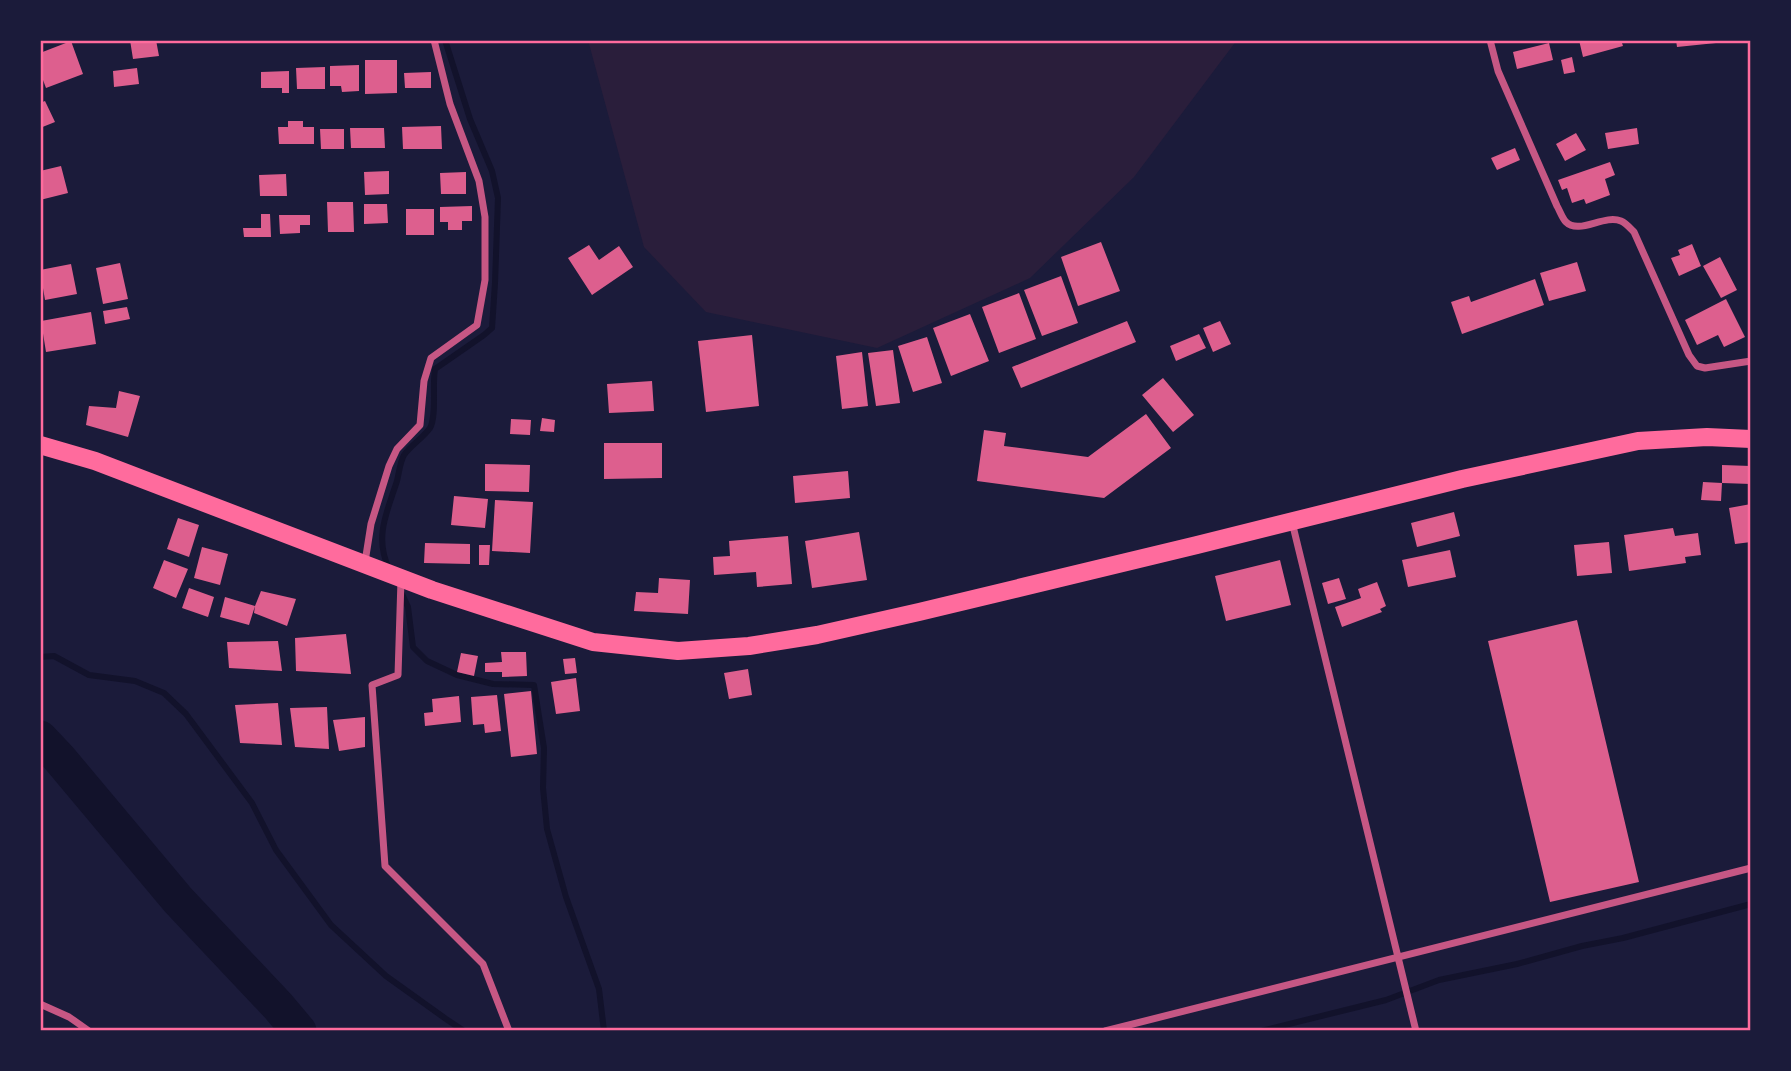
<svg xmlns="http://www.w3.org/2000/svg" width="1791" height="1071" viewBox="0 0 1791 1071" font-family="'PT Sans',sans-serif">
  <style>
    .green { fill: #2a1e3b }
    .lines { fill: none; stroke-linecap: round; stroke-linejoin: round }
    .stream { stroke: #12122b; stroke-width: 6 }
    .river { stroke: #12122b; stroke-width: 35 }
    .building { fill: #dd5f8e }
    .minor { stroke: #c65784; stroke-width: 7 }
    .primary { stroke: #ff6b9d; stroke-width: 18 }
    .neatline { fill: none; stroke: #ff6b9d; stroke-width: 2.5 }
  </style>
  <rect width="100%" height="100%" fill="#1b1b3a"/>
  <path class="green" d="M588 40H1237L1134 177 1030 278 877 348 706 312 644 247Z"/>
  <g class="lines">
    <path class="stream" d="M389 569C374 537 387 512 397 481 399 473 400 462 404 455 411 445 423 438 430 428 437 416 432 385 435 369L484 335 492 328 495 283 498 198 492 171 470 119 445 40
      M402 594 408 607 413 647 427 661 457 675 493 684 534 685 544 748 543 788 547 829 566 897 599 989 604 1031
      M40 657 54 656 89 675 135 681 164 693 186 714 252 803 276 850 331 925 386 976 446 1019 464 1031
      M1261 1031 1386 1000 1439 980 1517 964 1582 946 1623 938 1751 904"/>
    <path class="river" d="M40 738 59 758 178 900 278 1006 299 1031"/>
  </g>
  <path class="building" d="M130 40H156L159 56 133 59Z
    M1579 40H1621L1623 46 1583 57Z
    M1676 40H1716V43L1677 47Z
    M71 41 83 74 46 88 40 72V53Z
    M1549 43 1553 60 1517 69 1513 52Z
    M1572 57 1575 72 1564 74 1561 60Z
    M365 60H397V93L365 94Z
    M359 65V91L342 92 341 86H330V66Z
    M325 67V89H297L296 68Z
    M137 68 139 84 114 87 113 71Z
    M289 71V93H282V88H261V72Z
    M431 72V88H405L404 73Z
    M45 101 55 122 40 128V103Z
    M288 121H303V127H314V144H279L278 127H288Z
    M441 126 442 149H403L402 127Z
    M350 128H384L385 148H351Z
    M1637 128 1639 144 1608 149 1605 133Z
    M320 129H344V149H321Z
    M1576 133 1586 150 1565 161 1556 144Z
    M1515 148 1520 160 1497 170 1491 158Z
    M1610 162 1615 175 1605 179 1610 195 1586 204 1584 199 1572 203 1567 188 1562 190 1558 180Z
    M61 166 68 193 40 200V171Z
    M389 171V194L365 195 364 172Z
    M466 172V194H441L440 173Z
    M286 174 287 196H260L259 175Z
    M327 202H353L354 232H328Z
    M364 204H387L388 223 364 224Z
    M472 206V221H462V230H448V222H440V207Z
    M406 209H434V235H406Z
    M261 214H270L271 237H244L243 228H261Z
    M279 215H310V225H300V233L280 234Z
    M1101 242 1120 291 1078 306 1061 257Z
    M1692 244 1701 266 1679 276 1671 258 1680 255 1678 250Z
    M589 245 599 260 619 246 633 267 592 295 568 258Z
    M1720 257 1737 290 1721 298 1703 266Z
    M1577 262 1586 291 1549 301 1540 273Z
    M120 263 128 299 103 304 96 268Z
    M71 264 77 294 45 300 40 270Z
    M1061 276 1078 323 1042 336 1024 290Z
    M1535 279 1544 305 1462 334 1451 302 1469 296 1471 302Z
    M1019 293 1036 339 999 353 982 307Z
    M1726 299 1745 337 1724 347 1718 335 1697 345 1685 320Z
    M127 307 130 319 105 324 103 311Z
    M91 312 96 344 46 352 41 321Z
    M970 314 989 361 951 376 933 328Z
    M1127 321 1136 342 1021 388 1012 367Z
    M1220 321 1231 344 1213 352 1203 328Z
    M1199 334 1206 348 1176 361 1170 346Z
    M752 335 759 406 706 412 698 341Z
    M927 337 942 383 913 392 898 346Z
    M893 350 900 403 876 406 868 353Z
    M862 352 868 406 842 409 836 356Z
    M1163 378 1194 415 1173 432 1142 395Z
    M652 381 654 411 609 413 607 384Z
    M119 391 140 396 128 437 86 425 89 406 116 408Z
    M1146 414 1171 448 1104 498 977 481 984 430 1006 433 1004 446 1088 457Z
    M542 418 555 420 554 432 540 431Z
    M511 419 531 420 530 435 510 434Z
    M604 443H662V478L604 479Z
    M485 464 530 465 529 492 485 491Z
    M1722 465 1751 466V484L1722 483Z
    M848 471 850 498 795 503 793 476Z
    M1703 482 1722 483 1721 501 1701 500Z
    M454 496 488 499 485 528 451 525Z
    M495 500 533 502 530 553 492 551Z
    M1751 504V542L1735 544 1729 508Z
    M1454 512 1460 536 1417 547 1411 523Z
    M178 518 199 525 189 557 167 549Z
    M1673 528 1675 536 1698 533 1701 555 1685 557 1686 563 1629 571 1624 535Z
    M859 532 867 580 812 588 805 541Z
    M788 536 792 584 757 587 756 572 714 575 713 557 730 556 729 541Z
    M1609 542 1612 573 1577 576 1574 545Z
    M425 543 470 544V564L424 563Z
    M479 545H490L489 565H479Z
    M202 547 228 554 220 585 194 578Z
    M1450 550 1456 577 1408 587 1402 560Z
    M164 560 188 569 176 598 153 588Z
    M1280 560 1291 605 1226 621 1215 576Z
    M659 578 690 580 688 614 634 611 636 592 658 593Z
    M1339 578 1346 599 1328 604 1322 583Z
    M1377 582 1386 606 1380 609 1382 612 1342 627 1335 607 1361 598 1358 589Z
    M189 588 214 597 208 617 182 608Z
    M261 591 296 599 287 626 254 613 255 606Z
    M225 597 255 606 249 625 220 617Z
    M1577 620 1639 882 1550 902 1488 641Z
    M346 634 351 674 296 671 295 638Z
    M278 641 282 671 229 668 227 642Z
    M501 652H526L527 676 502 677V672H485V663L502 662Z
    M461 653 478 656 474 676 457 672Z
    M575 658 577 673 565 674 563 659Z
    M748 669 752 695 729 699 724 673Z
    M576 678 580 711 556 714 551 682Z
    M531 691 537 754 511 757 504 694Z
    M497 695 501 731 485 733 484 724 473 725 471 697Z
    M459 696 461 722 425 726 424 713 433 712 432 699Z
    M278 703 282 745 240 743 235 705Z
    M327 707 329 749 295 747 290 708Z
    M365 717V747L339 751 333 720Z"/>
  <g class="lines">
    <path class="minor" d="M1490 40 1498 71 1557 206C1560 211 1562 218 1566 222 1579 235 1604 214 1621 221 1626 223 1631 229 1634 232L1689 355 1697 366 1705 368 1751 361
      M1292 522 1416 1031
      M365 562 371 524 389 466 397 449 420 425 424 381 431 358 477 325 485 280V217L479 181 450 104 434 40
      M401 580 398 675 372 685 385 866 483 964 509 1031
      M40 1004 69 1017 89 1031
      M1105 1031 1751 868"/>
    <path class="primary" d="M40 445 95 461 432 590 593 642 678 651 749 646 817 635 919 612 1197 545 1462 479 1638 441 1707 437 1751 439"/>
  </g>
  <rect width="1791" height="1071" fill="none" stroke="#1b1b3a" stroke-width="84"/>
  <rect x="42" y="42" width="1707" height="987" class="neatline"/>
</svg>
